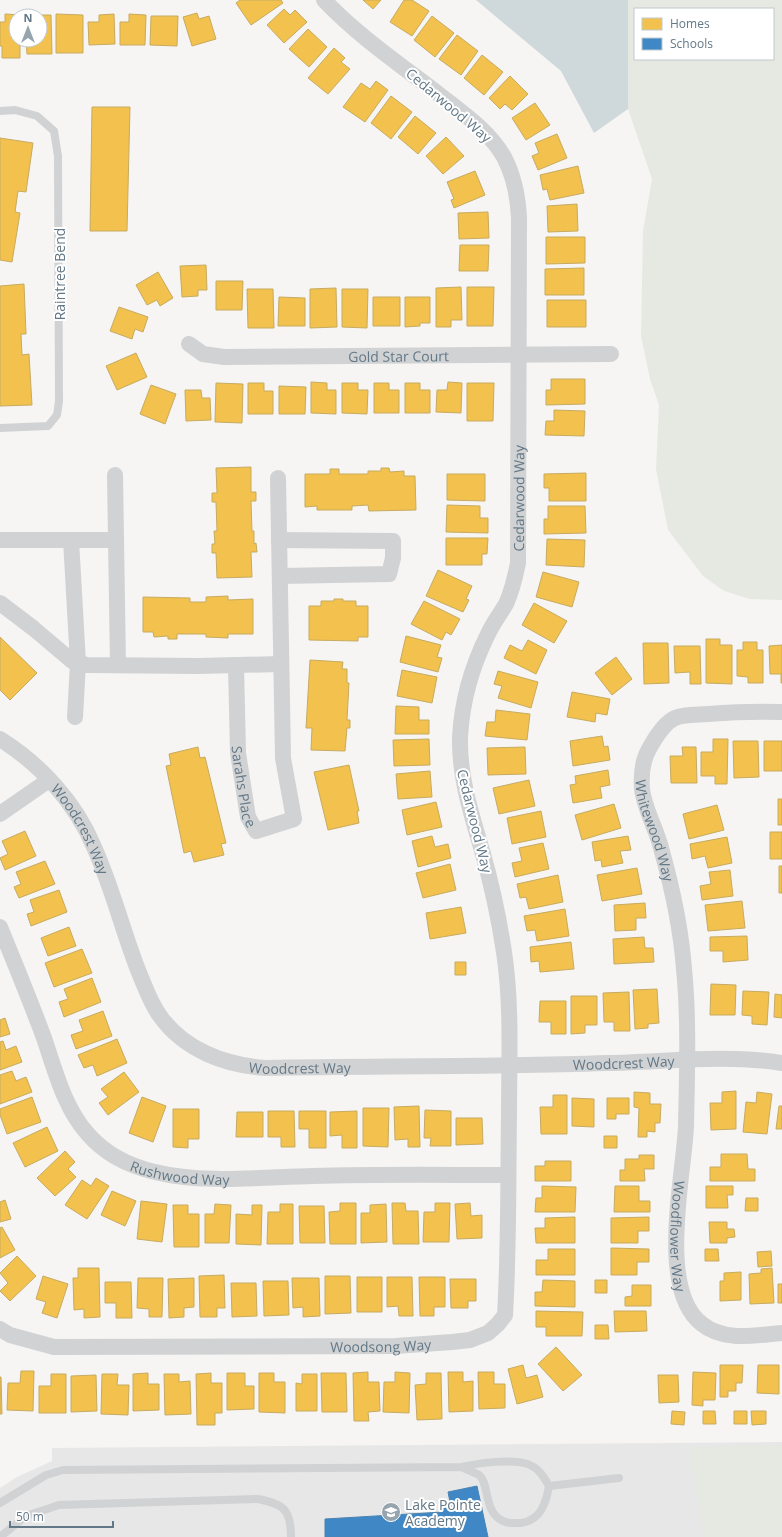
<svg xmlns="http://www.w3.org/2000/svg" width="782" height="1537" viewBox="0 0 782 1537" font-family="'Open Sans',sans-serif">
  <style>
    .built { fill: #e6e7e6 }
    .green { fill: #e6e9e2; fill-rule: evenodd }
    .water { fill: #cfd8db }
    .homes { fill: #f2c14e; stroke: #c7ab5f }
    .schools { fill: #3f88c5; stroke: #4a83b2 }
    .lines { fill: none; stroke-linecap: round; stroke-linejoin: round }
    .lane { stroke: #d1d2d3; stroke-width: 8 }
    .street { stroke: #d1d2d3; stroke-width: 16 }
    .labels { text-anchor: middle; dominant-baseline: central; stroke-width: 4; stroke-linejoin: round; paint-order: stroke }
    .street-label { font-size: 14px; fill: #627887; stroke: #fff }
    .poi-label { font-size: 14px; fill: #627887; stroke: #fff; text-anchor: start }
  </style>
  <rect width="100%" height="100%" fill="#f6f5f4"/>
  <path class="built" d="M782 1442V1537H0V1488L17 1477 52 1461V1448Z"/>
  <path class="green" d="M628 0H782V600L750 599 724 591 703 576 668 530 656 469 659 405 650 379 641 336 643 231 652 179 628 109ZM635 9H773V59H635Z
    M782 1445V1537H704L689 1447Z"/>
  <path class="water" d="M476 0H628V109L594 133 561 71Z"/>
  <path class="homes" d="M240 0H281L283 3 251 25 236 3Z
    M363 0H381L373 9Z
    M404 0H412L429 11 412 36 390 22Z
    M284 9 290 15 295 10 307 22 284 43 267 25Z
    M197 13 199 19 209 16 216 39 192 46 183 17Z
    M5 14 21 15 16 16V40H20V58H2V46H0V22H5Z
    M56 14 83 15V53H56Z
    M114 14 115 44 89 45 88 22H99V15Z
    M129 14 146 15 145 45H120V22H129Z
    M36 15H51L52 54H27L26 40H40V16Z
    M151 16H178L177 46 150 45Z
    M432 16 454 33 435 57 414 40Z
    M308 29 327 47 309 67 289 49Z
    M457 35 478 51 461 75 439 59Z
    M334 48 345 58 341 62 350 69 328 94 308 78Z
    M482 55 503 72 484 95 464 78Z
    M510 76 528 94 512 110 505 104 500 109 489 98Z
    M376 81 388 90 365 122 343 107 361 83 370 89Z
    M391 96 412 112 391 139 371 123Z
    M535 103 550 125 526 140 512 118Z
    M92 107H130L127 231H90Z
    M415 116 436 133 418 154 398 137Z
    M557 134 567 158 538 170 532 156 539 153 535 143Z
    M446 137 464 156 443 174 426 156Z
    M0 138 33 143 26 192 18 191 15 212 20 213 12 262 0 260Z
    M578 166 584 193 550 200 547 189 543 190 540 175Z
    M475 171 485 195 454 208 451 200 454 199 447 182Z
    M577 204 578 231 548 232 547 206Z
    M488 212 489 238 459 239 458 213Z
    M546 237H585V263L546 264Z
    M460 245H489L488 271H459Z
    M206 265 207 290H198V296L182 297 180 266Z
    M584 268V295H545V269Z
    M158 272 173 298 160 306 157 300 147 305 136 285Z
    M216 281H243L242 310H216Z
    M24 284 26 334H21L22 355 29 354 32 405 0 406V286Z
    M461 287 462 320H451V327H436V288Z
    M467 287H494L493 326H467Z
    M336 288 337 327 310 328V289Z
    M247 289H273L274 328H248Z
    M342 289H368L367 328 342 327Z
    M279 297 305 298V326H278Z
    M373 297H400V326H373Z
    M405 297H430V323H420V326L405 327Z
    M547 300H586V327H547Z
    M119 307 148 317 143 332 135 329 132 339 110 331Z
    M136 353 147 377 117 390 106 366Z
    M551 379H585V404L546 405V390H551Z
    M311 382 327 383V390H336V414L311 413Z
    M448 382 462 383 461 413 436 412 437 390H447Z
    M216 383 243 384 242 423 215 422Z
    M248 383H264V391H273V414H248Z
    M342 383H358V390H368L367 414 342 413Z
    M374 383H389V390H399V413H374Z
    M405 383H420V390H430V413H405Z
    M467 383H494L493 421H467Z
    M151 385 176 394 165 424 140 414Z
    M279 386 306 387 305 414H279Z
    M185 390H201L202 398H210L211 420 186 421Z
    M554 410 585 411 584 436 545 435 546 421H554Z
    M251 467V492H256V501H251L252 531H254V544L256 543 257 552H251L252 577 217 578 216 553H212V544H215L214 531H217L216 502H212V493H217L216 468Z
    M381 468H389L390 472 404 471V476H415L416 510 369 511 368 505 352 506V510H317V506L305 507V474H330V469H339V474H368V471H381Z
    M586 473V501H549V488H544V474Z
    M447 474H485V501L447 500Z
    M447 505 480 506V518H488V533L446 532Z
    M548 506H585L586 533 544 534V519H548Z
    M446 538H488L487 554H482V565H446Z
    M547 539 585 540 584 567 546 565Z
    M438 570 472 586 466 599 469 600 463 612 426 596Z
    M543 572 579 582 572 607 536 597Z
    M228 596V600L253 599V634H228V638L206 637V634H177V639H168V636L154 637 153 632H143V597L190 598V602H206V597Z
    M334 599H343V601H356V606H368V637H358V641L309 640V606H321V601H334Z
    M424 601 460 619 451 635 446 632 442 640 411 624Z
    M534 603 567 621 554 643 522 625Z
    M406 636 441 645 437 657 442 658 438 672 400 662Z
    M0 637 37 673 10 700 0 690Z
    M706 639H720V645H732V684L706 683Z
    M528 640 547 650 536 674 504 658 510 645 522 651Z
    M743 642H757V650H763V683H748V677L737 676V650H743Z
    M643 643H668L669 683 644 684Z
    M782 645V683H781V674H770L769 646Z
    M674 646H700L701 684H690V672L675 673Z
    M616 657 632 679 612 695 595 673Z
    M310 660 343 662 342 669H347V683H349L347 720H350V728H347L345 751 311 750 312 728H306Z
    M402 670 437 677 432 703 397 696Z
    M498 671 538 682 531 708 498 698 502 686 494 684Z
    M572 692 610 699 607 715 596 713 595 722 567 717Z
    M396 706 419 707V720H429V734H395Z
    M496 710 530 714 527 740 485 736 487 722H495Z
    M602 736 604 747 608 746 610 760 573 766 570 741Z
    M429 739 430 765 394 766 393 740Z
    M713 739H728L727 784H715V776H701V752H713Z
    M733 741H758L759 777 734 778Z
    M764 741H782V771H764Z
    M198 747 200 758 205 757 226 843 221 844 224 855 194 862 191 851 184 853 166 766 171 765 169 754Z
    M525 747 526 774 488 775 487 748Z
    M682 747H696L697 783H671L670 756H683Z
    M349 765 359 811H357L359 823 328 830 314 772Z
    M608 770 610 785 600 787 602 798 573 803 570 785 576 784 575 776Z
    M430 771 432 797 398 799 396 774Z
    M529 780 535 806 499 814 493 788Z
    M778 799H782V825H778Z
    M436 802 442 827 407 835 402 810Z
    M614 804 621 828 582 840 575 815Z
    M717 805 724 830 689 839 683 814Z
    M541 811 546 837 512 844 507 818Z
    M25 831 36 856 5 870 0 858 8 854 2 841Z
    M770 832H782V859H770Z
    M432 836 435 847 448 844 451 858 418 867 412 841Z
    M628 836 631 850 620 851 623 863 602 867 601 860 595 861 592 842Z
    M727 837 732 863 708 868 705 856 692 859 690 844Z
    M543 843 549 869 515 877 512 863 522 861 519 848Z
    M45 861 55 884 19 898 14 887 21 884 16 872Z
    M450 864 456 890 423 898 416 873Z
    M779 866H782V893H779Z
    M637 868 642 894 602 901 597 875Z
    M730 870 733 896 702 900 700 886 711 884 709 872Z
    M558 875 563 902 529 909 526 897 520 898 517 884Z
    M59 890 67 912 31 926 27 914 34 912 30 900Z
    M742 901 745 928 708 931 705 905Z
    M645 903 646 918H636V930L615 931 614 905Z
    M461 907 466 933 430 939 426 913Z
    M565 909 569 936 537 941 535 930 527 931 524 916Z
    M69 927 76 946 48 956 41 938Z
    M747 936 748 960 723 962V951H710V937Z
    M644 937 645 948H653L654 962 614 964 613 939Z
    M571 942 574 969 540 972 539 961 531 962 530 947Z
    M82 949 92 973 54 987 45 963Z
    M455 962H466V975H455Z
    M92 978 101 1002 64 1017 59 1002 68 999 64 989Z
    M711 984 736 985 735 1015H710Z
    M657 989 659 1023 648 1024V1028L635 1029 633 990Z
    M743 991 769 992 767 1025 752 1024V1016L742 1015Z
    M629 992 630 1031H614V1022H604L603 993Z
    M775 994 782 995V1018L774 1017Z
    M571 996H597V1025H585V1033L571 1034Z
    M540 1001H566V1034H551V1022H539Z
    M103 1011 112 1036 76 1049 71 1035 83 1031 79 1020Z
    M5 1018 10 1034 0 1037V1020Z
    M117 1039 127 1063 97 1076 93 1065 84 1068 78 1055Z
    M3 1041 6 1050 16 1046 22 1062 0 1070V1042Z
    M12 1071 16 1081 26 1077 32 1092 0 1104V1075Z
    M124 1072 139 1092 108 1115 99 1103 108 1097 101 1089Z
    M736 1091V1129L711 1130 710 1103H722V1092Z
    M634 1092 650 1093V1104H661L660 1123H655V1132L647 1131V1137H638L639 1108 634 1107Z
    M757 1092 772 1094 767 1134 743 1132 746 1102 756 1103Z
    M553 1095H567V1134H541L540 1107H553Z
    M32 1097 41 1122 7 1134 0 1115V1109Z
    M142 1097 166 1106 153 1142 129 1133Z
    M572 1098 594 1099V1127L572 1126Z
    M607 1098H629V1114H616V1119H607Z
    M419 1106 420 1147H408V1139L395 1140 394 1107Z
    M779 1106H782V1129H776Z
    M363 1108H389L388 1147 363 1146Z
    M173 1109H199V1139H188V1148L173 1147Z
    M425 1110 451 1111V1146H430L431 1138H424Z
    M268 1111H294L295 1147H281V1137H268Z
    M299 1111H326V1148H309V1129H299Z
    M357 1111V1148H342V1135L330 1136V1112Z
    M237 1112H263V1137H236Z
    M456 1118H482L483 1144 456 1145Z
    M47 1127 58 1151 25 1167 13 1143Z
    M604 1136H617V1148H604Z
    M65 1151 75 1162 68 1169 76 1177 55 1196 37 1178Z
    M721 1154H747L748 1169H755V1181H710V1167H721Z
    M639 1155H654V1169H644L645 1181H620V1170H625V1159H639Z
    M545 1161H571V1181H535V1166H545Z
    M96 1178 109 1186 87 1219 65 1205 82 1180 91 1186Z
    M542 1186 576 1187 575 1212H535L536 1198H542Z
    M615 1186H639V1201H650V1212H614Z
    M706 1186H733V1195H727L728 1208H706Z
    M112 1191 136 1201 125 1226 101 1215Z
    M746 1198H758V1211H745Z
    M5 1200 11 1219 0 1222V1202Z
    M141 1201 167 1204 162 1242 137 1239Z
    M340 1203H356V1244H330L329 1212 340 1211Z
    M392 1203H405L406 1211H418L419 1244H393Z
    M435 1203H450L449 1242H423L424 1212H435Z
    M470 1203 471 1216 482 1215V1238L457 1239 455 1204Z
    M215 1204 231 1205 229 1243H205V1214H214Z
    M280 1204H293V1244H267L268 1212H280Z
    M386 1204 387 1242 361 1243V1213H370V1205Z
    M173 1205H188V1214H199V1247H174Z
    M252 1205H262L261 1245 236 1244V1214L252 1215Z
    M299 1206H324L325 1243H300Z
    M575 1217V1243H536L535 1228H545V1218Z
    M649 1217V1231H638V1243H611V1218Z
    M709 1222H727V1229H734L735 1237 727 1238V1243H710Z
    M2 1227 15 1250 0 1258V1228Z
    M611 1248 649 1249V1262H637V1275H611Z
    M548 1249H575V1275H536V1260H548Z
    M705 1249H718L719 1261H705Z
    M771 1251 772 1266 758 1267 757 1252Z
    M17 1256 36 1276 10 1301 0 1291 8 1283 0 1273Z
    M78 1268H99L100 1317 84 1318V1309L74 1310 73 1278H78Z
    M772 1268 774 1303 750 1304 749 1274 761 1273V1269Z
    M741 1272V1300L720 1301V1281H724V1273Z
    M224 1275 225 1308H217V1317H200L199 1276Z
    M43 1276 68 1284 57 1318 42 1313 46 1302 36 1299Z
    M325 1276H350L351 1313 325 1314Z
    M357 1277H382V1312H357Z
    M387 1277H412L413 1316H399L398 1306 387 1307Z
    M419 1277H445V1307H434V1316H420Z
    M138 1278H163L162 1317H149V1309L137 1308Z
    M194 1278V1307L184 1308V1317L169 1318 168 1279Z
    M292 1278H319L320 1316 303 1317V1307L293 1308Z
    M450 1279H476V1301H468V1308H451Z
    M543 1280 575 1281V1307L535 1306V1292H542Z
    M595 1280H607V1293H595Z
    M263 1281H288L289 1315 264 1316Z
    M105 1282H131L132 1318H116V1303H105Z
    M231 1283H256L257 1316 232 1317Z
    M778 1284H782V1303H778Z
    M632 1285H651V1306H625V1297L632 1296Z
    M536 1311 583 1312 582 1336H546V1327H536Z
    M614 1311H646L647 1331 615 1332Z
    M595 1325H608L609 1339H595Z
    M556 1347 582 1375 563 1391 538 1364Z
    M523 1365 526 1378 537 1375 543 1397 517 1404 508 1369Z
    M720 1365H743L742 1383H736V1391H728V1397H720Z
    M758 1365H779V1394L757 1393Z
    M21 1371H34L33 1411 7 1410 8 1383H20Z
    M368 1372V1382H379L380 1411 368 1412 369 1421H354L353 1373Z
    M395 1372 410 1373 409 1413 383 1412 384 1382H395Z
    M448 1372H463V1382L473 1381V1411L449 1412Z
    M478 1372H494V1384H505V1408L479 1409Z
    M693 1372 716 1373 715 1400H703V1406L692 1405Z
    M148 1373V1384H159V1410L133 1411V1374Z
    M211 1373V1383H222V1413H215V1425H197L196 1374Z
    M227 1373H245V1386H254V1409L227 1410Z
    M259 1373H274V1382H285V1413L259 1412Z
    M321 1373H346L347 1412H322Z
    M426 1373H441L442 1419 417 1420 415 1385 426 1384Z
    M51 1374H66V1413H39V1386H51Z
    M102 1374H118L117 1385H129L128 1415 101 1414Z
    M164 1374H179V1382L190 1381 191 1414 165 1415Z
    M302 1374H317V1411H296V1383L302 1384Z
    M96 1375 97 1411 71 1412V1376Z
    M658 1375H678L679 1402 659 1403Z
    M0 1377H1L2 1414H0Z
    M672 1411 685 1412 684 1425 671 1424Z
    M703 1411H715L716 1424H703Z
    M734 1411H747V1424H734Z
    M751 1411H766V1424L752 1425Z"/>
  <path class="schools" d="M477 1486 488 1537H325V1519L443 1512 442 1504 450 1502 448 1492Z"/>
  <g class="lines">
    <path class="lane" d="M0 111 15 110 37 116 54 131 58 156 59 401 57 415 48 426 0 428
      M462 1467C478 1463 515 1458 530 1465 539 1469 544 1477 549 1486
      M0 1503 46 1475 63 1470 462 1467C467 1470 474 1472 479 1475 490 1484 483 1512 503 1521 508 1524 516 1523 521 1523 541 1520 546 1503 549 1486L619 1478
      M0 1537 26 1516 59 1505 258 1499C284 1504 291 1510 291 1537"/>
    <g class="street">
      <path id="s1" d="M189 344 203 354 224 357 611 354"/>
      <path d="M115 475 118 665"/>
      <path d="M0 540H116"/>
      <path d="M71 540 78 663 75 717"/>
      <path d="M279 540 393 541V558L389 574 280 576"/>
      <path d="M0 603 33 628 72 661 87 665 198 666 281 664"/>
      <path id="s2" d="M236 665 238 753 248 817 256 831 294 819 283 758 278 478"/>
      <path id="s3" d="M782 712C757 711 733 712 708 714 697 715 685 714 675 718 664 723 655 738 649 749 642 761 641 775 642 789 644 808 656 828 661 848 672 887 681 928 684 969 689 1020 687 1074 686 1126 684 1175 657 1290 702 1324 724 1342 756 1335 782 1333"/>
      <path id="s4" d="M0 739C40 764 76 803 94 847 113 889 123 933 140 975 146 989 151 1004 160 1016 184 1050 225 1065 265 1068 379 1066 493 1067 607 1063 665 1062 724 1054 782 1063"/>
      <path d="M0 814 49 780"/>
      <path id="s5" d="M0 927C15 964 30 1000 44 1038 55 1070 64 1107 87 1133 104 1153 129 1166 155 1172 202 1184 264 1177 313 1176 378 1174 443 1175 508 1175"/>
      <path id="s6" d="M0 1329 10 1335 54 1347 395 1346 452 1342 470 1340 488 1333 498 1324 505 1315C509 1248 508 1181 509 1114 509 1060 512 1005 504 952 499 919 492 886 483 854 472 816 459 778 460 737 462 701 472 666 488 634 493 623 500 614 506 604 512 591 515 578 518 563L519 218C518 197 514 176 504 157 489 131 464 114 441 96 401 65 358 36 324 0"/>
    </g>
  </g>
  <defs>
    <symbol id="school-disc" viewBox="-11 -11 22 22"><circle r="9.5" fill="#96a4ad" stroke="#fff"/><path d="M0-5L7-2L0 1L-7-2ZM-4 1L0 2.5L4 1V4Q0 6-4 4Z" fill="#fff"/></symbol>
  </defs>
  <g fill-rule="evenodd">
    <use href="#school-disc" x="380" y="1501" width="22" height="22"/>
  </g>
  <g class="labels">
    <g class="street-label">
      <text transform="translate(449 105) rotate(40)">Cedarwood Way</text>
      <text transform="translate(59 274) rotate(-90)">Raintree Bend</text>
      <text stroke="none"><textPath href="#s1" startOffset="213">Gold Star Court</textPath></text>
      <text stroke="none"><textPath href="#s6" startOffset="1351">Cedarwood Way</textPath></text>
      <text stroke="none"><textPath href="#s2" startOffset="122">Sarahs Place</textPath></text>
      <text transform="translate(475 821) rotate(76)">Cedarwood Way</text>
      <text stroke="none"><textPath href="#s4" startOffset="123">Woodcrest Way</textPath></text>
      <text stroke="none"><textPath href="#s3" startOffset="233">Whitewood Way</textPath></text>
      <text stroke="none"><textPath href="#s4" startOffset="807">Woodcrest Way</textPath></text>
      <text stroke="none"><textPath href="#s4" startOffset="483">Woodcrest Way</textPath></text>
      <text stroke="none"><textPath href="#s5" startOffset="329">Rushwood Way</textPath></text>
      <text stroke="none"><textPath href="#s3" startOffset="643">Woodflower Way</textPath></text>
      <text stroke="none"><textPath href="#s6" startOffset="384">Woodsong Way</textPath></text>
    </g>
    <g class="poi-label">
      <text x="405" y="1504">Lake Pointe<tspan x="405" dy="16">Academy</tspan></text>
    </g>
  </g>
  <rect x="634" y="8" width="140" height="52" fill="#ffffff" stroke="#c0c9cf"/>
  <rect x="642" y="18" width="20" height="12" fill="#f2c14e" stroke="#c0c9cf"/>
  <text x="670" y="28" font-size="12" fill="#627887">Homes</text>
  <rect x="642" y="38" width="20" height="12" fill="#3f88c5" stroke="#c0c9cf"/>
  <text x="670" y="48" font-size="12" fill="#627887">Schools</text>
  <g transform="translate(28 28)"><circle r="19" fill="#ffffff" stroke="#c0c9cf"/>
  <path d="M0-3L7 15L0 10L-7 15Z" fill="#96a4ad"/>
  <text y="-6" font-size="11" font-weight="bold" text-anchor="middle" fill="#627887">N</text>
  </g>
  <path d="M10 1521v6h103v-6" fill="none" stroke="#627887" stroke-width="2"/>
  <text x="16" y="1521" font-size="12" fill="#627887" stroke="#ffffff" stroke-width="3" paint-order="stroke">50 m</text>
</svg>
